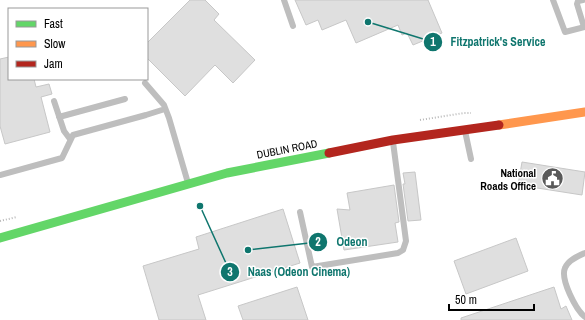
<svg xmlns="http://www.w3.org/2000/svg" width="585" height="320" viewBox="0 0 585 320" font-family="'Archivo Narrow',sans-serif">
  <style>
    .building { fill: #dfdfdf; stroke: #c7c7c7 }
    .lines { fill: none; stroke-linecap: round; stroke-linejoin: round }
    .path { stroke: #b9b9b9; stroke-width: 2; stroke-dasharray: 1 2; stroke-linecap: butt }
    .lane { stroke: #bebebe; stroke-width: 6 }
    .fast { stroke: #63d668; stroke-width: 9 }
    .slow { stroke: #ff974d; stroke-width: 9 }
    .jam { stroke: #b3261e; stroke-width: 9 }
    .labels { text-anchor: middle; dominant-baseline: central; stroke-width: 3; stroke-linejoin: round; paint-order: stroke }
    .street-label { font-size: 11px; fill: #000; stroke: #fff }
    .poi-label { font-size: 11px; font-weight: bold; fill: #000; stroke: #fff; text-anchor: end }
    .leader { fill: none; stroke: #0f766e; stroke-width: 1.5 }
    .callout-dot { fill: #0f766e; stroke: #fff; stroke-width: 1.5 }
    .mark-label { font-size: 12px; text-anchor: middle; font-weight: bold; fill: #fff }
    .callout-label { font-size: 12px; text-anchor: middle; font-weight: bold; fill: #0f766e; stroke: #fff; stroke-width: 3; stroke-linejoin: round; paint-order: stroke }
  </style>
  <rect width="100%" height="100%" fill="#fff"/>
  <path class="building" d="M190 0H205L219 14 214 20 255 60 233 83 215 65 185 96 147 58V43Z
    M295 0H428L442 33 413 45 407 33 402 35 398 25 356 43 346 20 322 30 318 20 306 25Z
    M9 57V79H34L36 87 49 84 52 94 41 97 50 132 5 144 0 126V59Z
    M522 162 585 172 582 195 518 185Z
    M415 172 421 220 408 221 403 184H405L403 173Z
    M394 185 399 222 395 223 398 242 344 250 337 209 350 210 347 193Z
    M283 209 300 263 198 295 206 320H159L143 266 199 249 196 237Z
    M516 238 528 271 466 294 454 261Z
    M297 287 308 320H243L238 306Z
    M554 287 561 309 566 306 572 320H461V318Z"/>
  <g class="lines">
    <path class="path" d="M420 120 464 113H471
      M0 221 17 217"/>
    <path class="lane" d="M284 0 293 26
      M553 0 565 32 585 27
      M583 0 578 1 577 4 584 27
      M145 83 164 105 169 118 188 183
      M54 101 64 131 70 139
      M59 117 125 99
      M465 131 471 159
      M0 175 62 158 73 135 146 115 165 109
      M300 212 312 267 398 253 403 250 406 241 393 142
      M585 253C578 256 568 260 565 268 560 279 576 310 585 317"/>
    <path class="fast" d="M0 238 227 173 329 153"/>
    <path class="slow" d="M499 125 585 112"/>
    <path class="jam" d="M329 153 393 140 499 125"/>
  </g>
  <defs>
    <symbol id="civic-disc" viewBox="-11 -11 22 22"><circle r="9.5" fill="#595959" stroke="#fff"/><path d="M-.6-6.5H3V-4.5H.6V-3L4-1V1h2V6H-6V1h2V-1L-.6-3ZM-1.2 2.5V6h2.4V2.5Z" fill="#fff"/></symbol>
  </defs>
  <g fill-rule="evenodd">
    <use href="#civic-disc" x="540" y="166" width="25" height="25"/>
  </g>
  <g class="labels">
    <g class="street-label">
      <text transform="translate(287 149) rotate(-11)">DUBLIN ROAD</text>
    </g>
    <g class="poi-label">
      <text x="536" y="173">National<tspan x="536" dy="13">Roads Office</tspan></text>
    </g>
  </g>
  <path class="leader" d="M368 22L433 42M248 250L318 242M200 206L230 272"/>
  <g class="callout-dot">
    <circle cx="368" cy="22" r="4"/>
    <circle cx="248" cy="250" r="4"/>
    <circle cx="200" cy="206" r="4"/>
    <circle cx="433" cy="42" r="10"/>
    <circle cx="318" cy="242" r="10"/>
    <circle cx="230" cy="272" r="10"/>
  </g>
  <g class="mark-label">
    <text x="433" y="46">1</text>
    <text x="318" y="246">2</text>
    <text x="230" y="276">3</text>
  </g>
  <g class="callout-label">
    <text x="498" y="46">Fitzpatrick's Service</text>
    <text x="352" y="246">Odeon</text>
    <text x="299" y="276">Naas (Odeon Cinema)</text>
  </g>
  <rect x="8" y="8" width="140" height="72" fill="#ffffff" stroke="#999999"/>
  <rect x="16" y="21" width="20" height="6" fill="#63d668" stroke="#999999"/>
  <text x="44" y="28" font-size="12" fill="#000000">Fast</text>
  <rect x="16" y="41" width="20" height="6" fill="#ff974d" stroke="#999999"/>
  <text x="44" y="48" font-size="12" fill="#000000">Slow</text>
  <rect x="16" y="61" width="20" height="6" fill="#b3261e" stroke="#999999"/>
  <text x="44" y="68" font-size="12" fill="#000000">Jam</text>
  <path d="M449 304v6h85v-6" fill="none" stroke="#000000" stroke-width="2"/>
  <text x="455" y="304" font-size="12" fill="#000000" stroke="#ffffff" stroke-width="3" paint-order="stroke">50 m</text>
</svg>
